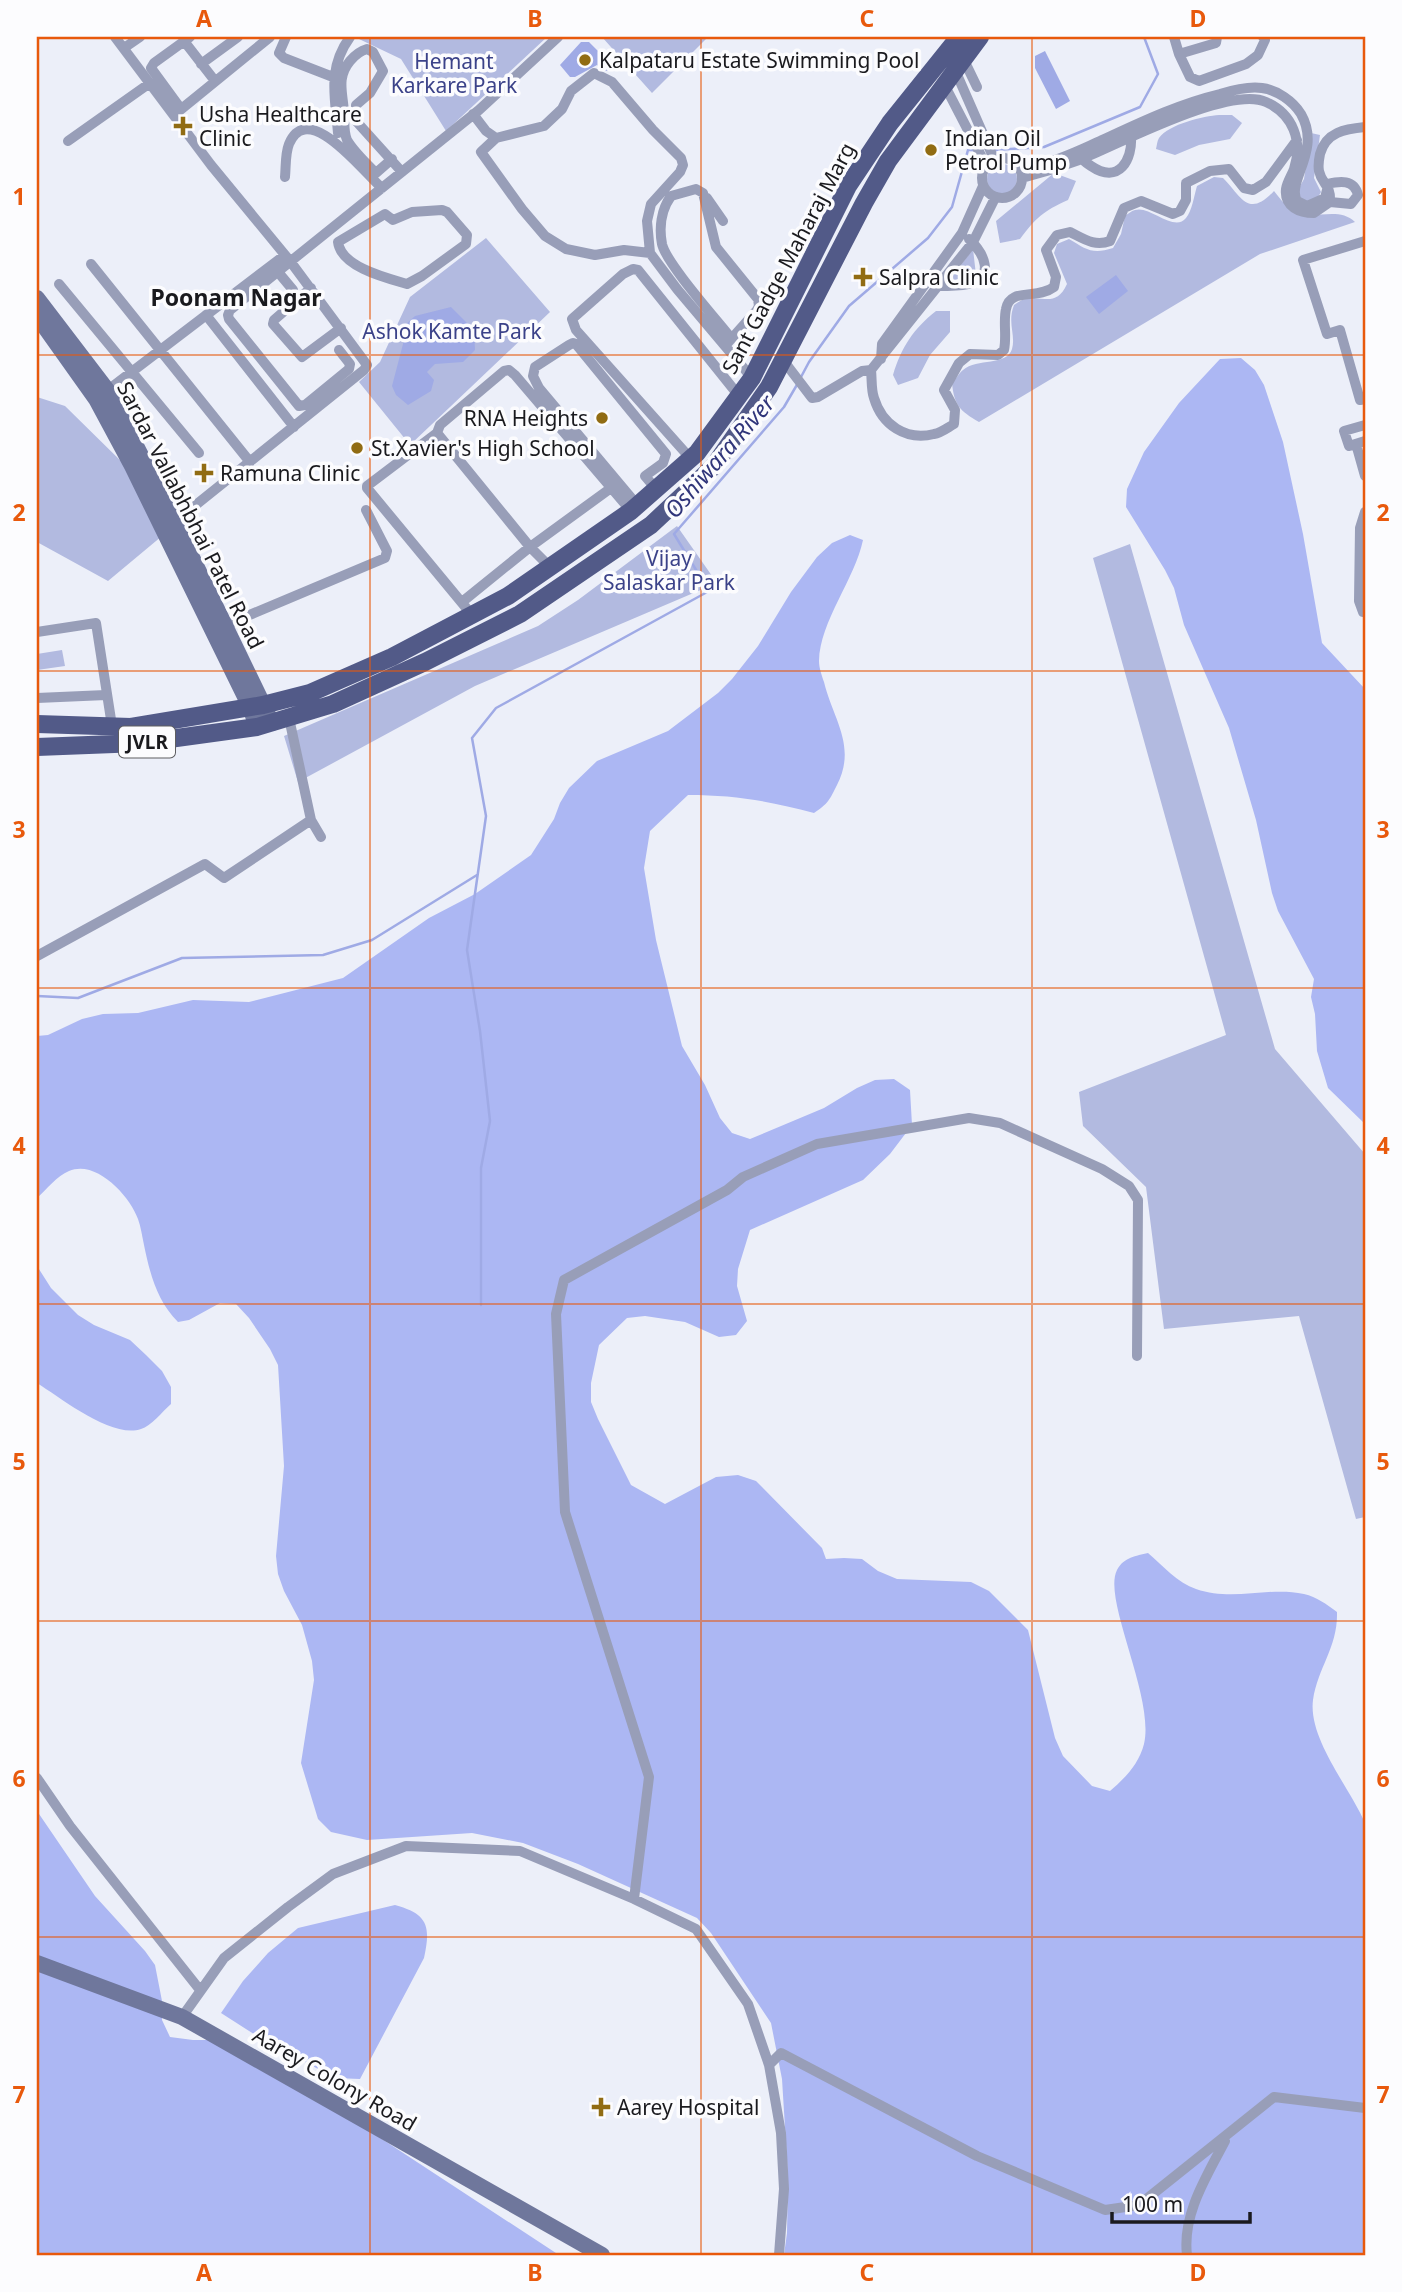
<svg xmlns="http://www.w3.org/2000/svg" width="1402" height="2292" viewBox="0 0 1402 2292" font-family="'Noto Sans',sans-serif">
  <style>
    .green { fill: #b2bae0 }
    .forest { fill: #acb7f3 }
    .water { fill: #9faae5 }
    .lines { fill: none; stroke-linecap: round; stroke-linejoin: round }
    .stream { stroke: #9faae5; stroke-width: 2.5 }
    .street { stroke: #989eb8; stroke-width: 10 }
    .secondary { stroke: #6f779c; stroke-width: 16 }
    .primary { stroke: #525a88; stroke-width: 18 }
    .grid { fill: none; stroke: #e8590c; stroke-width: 2; stroke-opacity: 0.55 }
    .poi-dot { fill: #916c13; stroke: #fcfcfe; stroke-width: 2.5 }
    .labels { text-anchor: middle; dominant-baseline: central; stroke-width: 7; stroke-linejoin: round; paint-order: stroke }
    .shield { fill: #fcfcfe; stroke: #5e5e61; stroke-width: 2 }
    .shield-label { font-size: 19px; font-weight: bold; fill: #1a1a1e }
    .poi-label { font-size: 21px; fill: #1a1a1e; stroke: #fcfcfe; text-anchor: start }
    .park-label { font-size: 21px; fill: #3b4289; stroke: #fcfcfe }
    .street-label { font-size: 21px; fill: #1a1a1e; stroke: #fcfcfe }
    .neighbourhood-label { font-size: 23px; font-weight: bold; fill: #1a1a1e; stroke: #fcfcfe }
    .water-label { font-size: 23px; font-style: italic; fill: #30357a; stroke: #fcfcfe }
    .neatline { fill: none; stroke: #e8590c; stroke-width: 2.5 }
    .grid-label { font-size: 23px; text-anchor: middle; font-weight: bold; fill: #e8590c }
  </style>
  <rect width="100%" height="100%" fill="#eceff9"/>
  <path class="green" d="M360 37H547L446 131 401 59 359 39Z
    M602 37H708L652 93Z
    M1219 115H1232L1242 123 1230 139 1199 145 1175 155 1156 149C1157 145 1157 141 1159 138 1169 124 1204 116 1219 115Z
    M1311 133 1320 135 1314 178 1321 192 1318 197 1307 202 1300 199 1299 188 1304 179Z
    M987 179a15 15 0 1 1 30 0a15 15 0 1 1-30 0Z
    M1054 173 1076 181 1068 200C1043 211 1036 218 1020 239L1000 243 996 221Z
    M1214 177 1223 178C1241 196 1248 219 1274 191 1279 197 1284 204 1290 209 1308 224 1337 204 1355 222L1260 254 979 422C960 411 954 405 952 383 956 379 959 373 963 370 977 358 1007 366 1012 349 1016 335 1007 323 1014 305 1017 303 1021 300 1025 299 1043 295 1056 308 1067 284L1054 253 1057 244 1069 239C1086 249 1092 255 1113 248L1121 234 1125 216C1128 214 1131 211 1135 210 1150 205 1174 233 1186 218 1192 211 1194 196 1197 186Z
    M486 238 550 312 410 445 359 382 380 362 410 297Z
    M973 249 976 275 974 278 948 282Z
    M936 311H950V332L930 355 918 378 898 385 893 375C901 348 914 328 936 311Z
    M37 397 65 406 126 466 162 536 108 581 37 542Z
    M677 526 717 583 475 686 298 782 284 736 538 626 578 600Z
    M1130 544 1275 1049 1365 1154V1517L1356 1519 1299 1316 1164 1329 1146 1187 1083 1126 1079 1092 1226 1035 1093 558Z
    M62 650 65 666 37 670V654Z"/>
  <path class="forest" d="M1241 358 1255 370 1264 385 1283 442 1303 534 1322 643 1365 689V1124L1328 1088 1317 1051 1315 1014 1311 997 1314 979 1278 911 1272 893 1256 820 1229 728 1184 625 1174 588 1165 570 1126 507 1127 489 1144 452 1179 403 1220 359Z
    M850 535 863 540C855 579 820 621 819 661 819 668 822 676 824 682 833 719 857 746 837 785 830 799 828 804 814 813 770 801 734 795 688 795L650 831 644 868 656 940 682 1046 705 1085 720 1118 732 1133 750 1139 824 1108 857 1088 875 1080 894 1079 910 1090 912 1125 890 1154 863 1180 750 1230 738 1269 737 1286 747 1321 736 1335 719 1337 685 1322 645 1316 627 1318 599 1345 591 1383V1402L598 1419 631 1485 665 1504 716 1477 738 1475 756 1481 822 1548 826 1559 844 1558 862 1559 878 1571 897 1579 971 1582 989 1591 1028 1630 1055 1738 1063 1756 1092 1786 1110 1791C1125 1778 1139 1764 1144 1744 1155 1697 1102 1599 1117 1570 1124 1557 1136 1556 1148 1553 1163 1566 1178 1583 1196 1589 1234 1602 1268 1586 1304 1594 1317 1597 1326 1604 1337 1612 1338 1647 1318 1667 1313 1700 1308 1739 1350 1788 1365 1823V2255H784L787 2233 788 2176 782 2079 771 2023 711 1933 697 1918 578 1864 523 1843 472 1833 367 1840 331 1832 318 1819 301 1763 314 1680 312 1661 302 1625 284 1591 278 1574 276 1556 284 1466 278 1365 270 1349 249 1318 236 1304 220 1303 189 1320 178 1322C157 1301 150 1274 144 1245 142 1236 141 1227 138 1219 130 1196 96 1159 69 1171 57 1176 47 1189 37 1198V1036L48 1035 82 1019 103 1014 138 1013 193 1000 249 1002 343 978 429 918 475 894 531 855 554 819 560 803 569 788 597 761 668 731 718 693 732 679 758 646 791 592 817 557 832 543Z
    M37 1266 51 1288 78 1315 94 1325 130 1340 146 1355 162 1371 171 1387V1404C162 1412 151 1426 141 1429 112 1439 61 1398 37 1383Z
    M37 1811 95 1896 145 1951 155 1965 162 2001V2020L170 2037 193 2040H221L298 2084 559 2255H37Z
    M395 1905C428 1914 431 1926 424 1958L360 2079 335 2078 260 2038 221 2013 243 1981 268 1953 298 1928Z"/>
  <path class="water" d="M581 42H589L602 55 613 70 604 71 597 65 575 77H570L560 65Z
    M1045 51 1070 101 1056 109 1035 68V56Z
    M1116 275 1128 291 1099 314 1086 297Z
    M451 307 474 330 475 350 463 362 435 364 427 372 434 380 431 391 408 405 396 395 392 386 403 344V327L415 316Z"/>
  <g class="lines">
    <path class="stream" d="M995 150 1044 147 1140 107 1158 74 1144 37
      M801 377 809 362 849 306 928 238 952 207 968 150H975
      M37 996 78 998 182 958 323 955 372 940 477 875
      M481 1305V1168L490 1121 480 1031 467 950 486 816 472 738 496 708 709 591 674 534 784 407 798 383"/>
    <path class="street" d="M115 37 211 165 290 261 367 365 364 370 172 524
      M286 37 279 53 284 58 333 77
      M1174 37 1179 54 1216 43 1217 37
      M184 41 215 81
      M124 48 140 37
      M1179 54 1190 77 1199 81 1246 64 1258 55 1265 40 1263 37
      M963 58 977 87
      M201 64 238 37
      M955 70 994 159
      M944 84 986 165
      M181 109 151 68 154 63 190 37
      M473 114 486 131 496 138
      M174 115 270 37
      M338 133C335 96 327 69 350 37
      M68 141 150 83
      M1078 154C1082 160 1085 162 1091 166 1119 185 1133 160 1131 134
      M982 178a20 20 0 1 1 40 0a20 20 0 1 1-40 0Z
      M392 159 376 173C366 163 354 152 347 140 343 130 345 123 344 113 343 93 336 78 350 61 355 55 360 51 367 49L373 52 383 71 370 93 356 105V121L402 172
      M1018 166C1027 165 1037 165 1045 163 1064 158 1082 149 1100 141 1139 123 1178 104 1220 94 1233 90 1249 86 1262 88 1277 90 1293 101 1301 114 1322 151 1286 181 1297 201L1307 206 1325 198 1327 190
      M285 177C286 167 285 154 289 144 308 98 364 173 382 188
      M1022 178C1041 173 1060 167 1079 160 1117 145 1229 85 1266 102 1293 114 1303 141 1294 169 1292 175 1287 182 1286 189 1284 207 1300 213 1314 213L1330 202C1331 184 1322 185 1319 171 1318 166 1319 159 1320 154 1326 132 1345 129 1365 127
      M1327 184C1340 181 1354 179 1358 195L1351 204 1330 202
      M707 198 723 221
      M995 198 973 242 871 370C872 379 871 390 874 398 882 425 906 441 934 434 941 433 947 428 954 424L955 410 944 390 959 363 970 354 998 355 1004 350C1007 336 1003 322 1006 309 1010 287 1037 300 1054 287L1056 277 1046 250 1057 235 1070 232C1084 239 1095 247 1110 241L1124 208 1141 201 1173 214 1180 211 1186 200V183L1210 171 1229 169 1244 188 1253 190 1266 182 1297 140
      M442 210 447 212 467 235 466 244 422 276 407 284C386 278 341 267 338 242L385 214 393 220 412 212Z
      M1365 241 1303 260 1327 334 1340 330 1360 400 1365 399
      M650 253 624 250 595 255 566 249 545 236 522 209 481 152 496 138 544 126 562 109 571 91 594 73 612 82 653 130 681 158 683 165 680 172 651 204 647 221 650 253 677 289 752 378
      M91 264 250 462
      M278 272 293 290
      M59 284 199 453
      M935 284 938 286C948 286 958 286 968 284 996 278 984 253 969 239
      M311 288 274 320 273 324 302 357 341 328
      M206 315 294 427
      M725 346 757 310 759 306 758 299 716 247 703 193 696 189 671 196C661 210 659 228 662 244 666 263 717 320 731 338
      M339 350 350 364 349 369 305 405 299 406 229 319 228 315 230 310 479 110 558 37
      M881 359 882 344 962 233 983 186
      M783 360 812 398 818 397 862 371 871 370
      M104 393 285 255
      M1365 425 1344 431 1349 446 1365 441
      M437 433 367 486V488L472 615
      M1356 444 1365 476
      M691 459 576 330 572 319 623 274 633 269 638 270 739 396
      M638 506 539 388 533 376 535 367 569 345 573 343 576 344 666 454 663 463 645 476 656 489
      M1365 512 1360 528 1359 601 1363 612H1365
      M550 567 530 547 437 433 440 425 504 371 509 370 515 375 631 511
      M462 602 530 547 611 488
      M221 627 385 558 387 551 366 510
      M37 632 96 623 112 726
      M37 698 106 695
      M311 820 321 837
      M37 956 205 864 224 878 311 820 289 718
      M37 1778 70 1826 200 1990
      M634 1899 649 1777 565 1512 556 1314 564 1280 727 1190 743 1177 817 1144 969 1118 1000 1123 1102 1169 1129 1186 1138 1200 1137 1356
      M182 2017 224 1958 288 1907 333 1874 406 1846 520 1851 634 1899 696 1929 748 2004 769 2065 781 2133 784 2189 779 2255
      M769 2065 781 2053 977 2156 1105 2210 1139 2205 1274 2097 1365 2108
      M1187 2255C1182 2214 1207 2176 1225 2141"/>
    <path class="secondary" d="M37 298 108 391 175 522 272 723
      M37 316 96 399 132 466 250 707 257 727
      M37 1963 182 2017 602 2255"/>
    <path class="primary" d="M37 724 131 727 263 705 310 693 392 657 508 596 631 511 697 453 752 378 848 186 890 123 959 37
      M37 747 140 743 257 727 333 704 425 662 520 614 651 525 714 466 769 387 864 203 888 161 980 37"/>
  </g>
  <path class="grid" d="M370 37V2255M701 37V2255M1032 37V2255M37 355H1365M37 671H1365M37 988H1365M37 1304H1365M37 1621H1365M37 1937H1365"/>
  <g class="poi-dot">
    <circle cx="585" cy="60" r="7"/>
    <path d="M179.5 115.5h7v7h7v7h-7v7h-7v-7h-7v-7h7z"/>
    <circle cx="931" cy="150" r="7"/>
    <path d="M859.5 266.5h7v7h7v7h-7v7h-7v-7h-7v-7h7z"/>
    <circle cx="602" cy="418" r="7"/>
    <circle cx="357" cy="448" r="7"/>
    <path d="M200.5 462.5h7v7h7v7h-7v7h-7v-7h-7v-7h7z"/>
    <path d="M597.5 2096.5h7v7h7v7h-7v7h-7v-7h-7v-7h7z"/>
  </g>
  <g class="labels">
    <rect class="shield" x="119" y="726.5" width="56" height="31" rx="5"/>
    <g class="shield-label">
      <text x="147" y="742">JVLR</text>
    </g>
    <g class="poi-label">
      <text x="599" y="60">Kalpataru Estate Swimming Pool</text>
      <text x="199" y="114">Usha Healthcare<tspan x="199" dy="24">Clinic</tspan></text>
      <text x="945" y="138">Indian Oil<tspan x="945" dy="24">Petrol Pump</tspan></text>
      <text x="879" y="277">Salpra Clinic</text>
      <text x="588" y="418" text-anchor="end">RNA Heights</text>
      <text x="371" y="448">St.Xavier's High School</text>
      <text x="220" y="473">Ramuna Clinic</text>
      <text x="617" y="2107">Aarey Hospital</text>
    </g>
    <g class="park-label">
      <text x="454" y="61">Hemant<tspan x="454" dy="24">Karkare Park</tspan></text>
      <text x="452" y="331">Ashok Kamte Park</text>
      <text x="669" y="558">Vijay<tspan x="669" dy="24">Salaskar Park</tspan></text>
    </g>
    <g class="street-label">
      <text transform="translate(788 258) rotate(-62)">Sant Gadge Maharaj Marg</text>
      <text transform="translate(191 515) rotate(63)">Sardar Vallabhbhai Patel Road</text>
      <text transform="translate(335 2079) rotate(30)">Aarey Colony Road</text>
    </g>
    <g class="neighbourhood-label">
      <text x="236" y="297">Poonam Nagar</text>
    </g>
    <g class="water-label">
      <text transform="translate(719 456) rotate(-49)">Oshiwara River</text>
    </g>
  </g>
  <rect width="1402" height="2292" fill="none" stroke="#fcfcfe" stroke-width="77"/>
  <path d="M1112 2212v10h138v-10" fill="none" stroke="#1a1a1e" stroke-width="3.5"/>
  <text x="1122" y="2212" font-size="21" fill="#1a1a1e" stroke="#fcfcfe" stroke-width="5" paint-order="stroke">100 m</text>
  <rect x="38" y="38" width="1326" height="2216" class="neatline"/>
  <g class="grid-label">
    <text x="204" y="27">A</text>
    <text x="535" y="27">B</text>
    <text x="867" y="27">C</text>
    <text x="1198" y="27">D</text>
    <text x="19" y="205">1</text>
    <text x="1383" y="205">1</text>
    <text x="19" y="521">2</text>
    <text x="1383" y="521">2</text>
    <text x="19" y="838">3</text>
    <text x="1383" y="838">3</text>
    <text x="19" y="1154">4</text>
    <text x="1383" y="1154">4</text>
    <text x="19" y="1470">5</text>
    <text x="1383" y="1470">5</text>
    <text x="19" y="1787">6</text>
    <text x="1383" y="1787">6</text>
    <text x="19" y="2103">7</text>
    <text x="1383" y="2103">7</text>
    <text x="204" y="2281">A</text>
    <text x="535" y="2281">B</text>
    <text x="867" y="2281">C</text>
    <text x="1198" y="2281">D</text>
  </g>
</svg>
